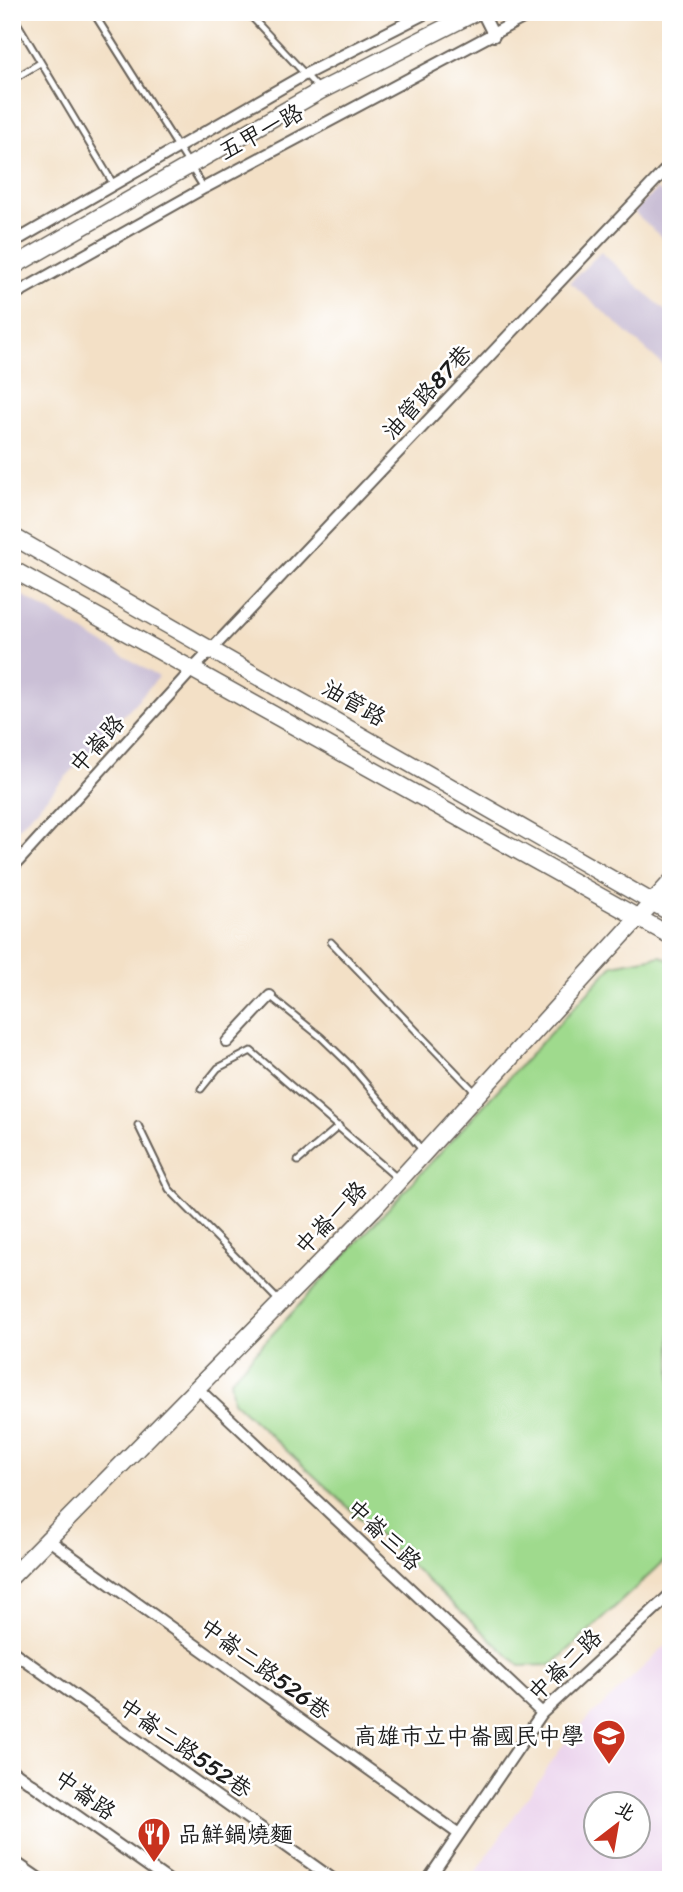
<svg xmlns="http://www.w3.org/2000/svg" width="683" height="1892" viewBox="0 0 683 1892" font-family="Sriracha,'LXGW WenKai TC',sans-serif">
  <style>
    .built { fill: #ead1ec; fill-rule: evenodd }
    .industrial { fill: #cabfd6 }
    .green { fill: #9fda8d; stroke: #5e7b54; stroke-width: 2 }
    .lines { fill: none; stroke-linecap: round; stroke-linejoin: round }
    .lane-casing { stroke: #676158; stroke-width: 9 }
    .street-casing { stroke: #676158; stroke-width: 14 }
    .secondary-casing { stroke: #676158; stroke-width: 19 }
    .lane { stroke: #fff; stroke-width: 5 }
    .street { stroke: #fff; stroke-width: 10 }
    .secondary { stroke: #fff; stroke-width: 16 }
    .labels { text-anchor: middle; dominant-baseline: central; stroke-width: 5; stroke-linejoin: round; paint-order: stroke }
    .street-label { font-size: 23px; fill: #1c1c1c; stroke: #fff }
    .poi-label { font-size: 23px; fill: #1c1c1c; stroke: #fff; text-anchor: end }
  </style>
  <rect width="100%" height="100%" fill="#fff"/>
  <filter id="ink" filterUnits="userSpaceOnUse"><feTurbulence type="fractalNoise" baseFrequency=".0143" numOctaves="2"/><feDisplacementMap in="SourceGraphic" scale="14" xChannelSelector="R" yChannelSelector="G"/><feConvolveMatrix kernelMatrix="1 2 1 2 8 2 1 2 1" color-interpolation-filters="sRGB"/></filter>
  <filter id="wash" filterUnits="userSpaceOnUse"><feTurbulence type="fractalNoise" baseFrequency=".00686" numOctaves="4" result="noise"/><feDisplacementMap in="SourceGraphic" scale="28" xChannelSelector="R" yChannelSelector="G"/><feGaussianBlur stdDeviation="1.57" result="paint"/><feColorMatrix in="noise" values="0 0 0 0 0 0 0 0 0 0 0 0 0 0 0 0 0 1.4 0 .05"/><feComposite in="paint" operator="in"/></filter>
  <g filter="url(#wash)">
    <rect width="100%" height="100%" fill="#f3e0c6"/>
    <path class="built" d="M671 1641V1880H470L569 1737ZM596 1804H638V1846H596Z"/>
    <path class="industrial" d="M657 189 671 201V246L634 212Z
      M601 252 671 316V372L570 282Z
      M12 589 159 677 12 835Z"/>
    <path class="green" d="M661 956 671 961V1555L552 1665 520 1666 233 1401 230 1380 613 965Z"/>
  </g>
  <g filter="url(#ink)">
    <g class="lines">
      <defs>
        <path id="lane" d="M93 12 204 188
          M164 12 165 15
          M247 12 319 89
          M12 14 114 185
          M12 80 40 63
          M12 222 22 237
          M331 942 475 1092
          M270 996 321 1037 350 1065 422 1150
          M201 1089 218 1068 251 1051 397 1178
          M138 1125 169 1189 278 1300
          M298 1161 339 1126"/>
        <path id="street" d="M482 12 494 36
          M12 243 304 75 428 12
          M12 296 204 188 534 12
          M12 868 192 670 671 164
          M227 1042 270 996
          M196 1387 542 1713
          M46 1538 459 1834
          M12 1651 334 1880
          M12 1770 168 1880
          M12 1860 41 1880
          M428 1880 542 1713 671 1594"/>
        <path id="secondary" d="M12 267 320 91 476 12
          M12 536 671 913
          M12 569 671 936
          M12 1576 373 1209 671 882"/>
      </defs>
      <use href="#lane" class="lane-casing"/>
      <use href="#street" class="street-casing"/>
      <use href="#secondary" class="secondary-casing"/>
      <use href="#lane" class="lane"/>
      <use href="#street" class="street"/>
      <use href="#secondary" class="secondary"/>
    </g>
  </g>
  <defs>
    <symbol id="school-pin" viewBox="-11 -11 22 30"><path d="M0 17L-7.5 6A9.5 9.5 0 1 1 7.5 6Z" fill="#c8321e" stroke="#fff"/><path d="M0-5L7-2L0 1L-7-2ZM-4 1L0 2.5L4 1V4Q0 6-4 4Z" fill="#fff"/></symbol>
    <symbol id="restaurant-pin" viewBox="-11 -11 22 30"><path d="M0 17L-7.5 6A9.5 9.5 0 1 1 7.5 6Z" fill="#c8321e" stroke="#fff"/><path d="M-5-6h1v4h1v-4h1v4h1v-4h1v5L-1.5 .5V6h-2V.5L-5-1ZM5-6V6H3V1.5H1.5Q1.5-4 5-6Z" fill="#fff"/></symbol>
  </defs>
  <g fill-rule="evenodd">
    <use href="#school-pin" x="590" y="1717" width="38" height="52"/>
    <use href="#restaurant-pin" x="135" y="1815" width="38" height="52"/>
  </g>
  <g class="labels">
    <g class="street-label">
      <text transform="translate(261 132) rotate(-28)">五甲一路</text>
      <text transform="translate(427 392) rotate(-47)">油管路87巷</text>
      <text transform="translate(354 703) rotate(30)">油管路</text>
      <text transform="translate(97 744) rotate(-48)">中崙路</text>
      <text transform="translate(331 1218) rotate(-46)">中崙一路</text>
      <text transform="translate(384 1535) rotate(43)">中崙三路</text>
      <text transform="translate(565 1665) rotate(-44)">中崙二路</text>
      <text transform="translate(265 1669) rotate(36)">中崙二路526巷</text>
      <text transform="translate(185 1748) rotate(35)">中崙二路552巷</text>
      <text transform="translate(85 1795) rotate(35)">中崙路</text>
    </g>
    <g class="poi-label">
      <text x="584" y="1736">高雄市立中崙國民中學</text>
      <text x="178" y="1834" text-anchor="start">品鮮鍋燒麵</text>
    </g>
  </g>
  <rect width="683" height="1892" fill="none" stroke="#fff" stroke-width="42"/>
  <g transform="translate(617 1825) rotate(31)"><circle r="33" fill="#ffffff" stroke="#a4a4a4" stroke-width="2"/>
  <path d="M0-5L12 26L0 18L-12 26Z" fill="#c8321e"/>
  <text y="-10" font-size="19" font-weight="bold" text-anchor="middle" fill="#1c1c1c">北</text>
  </g>
</svg>
